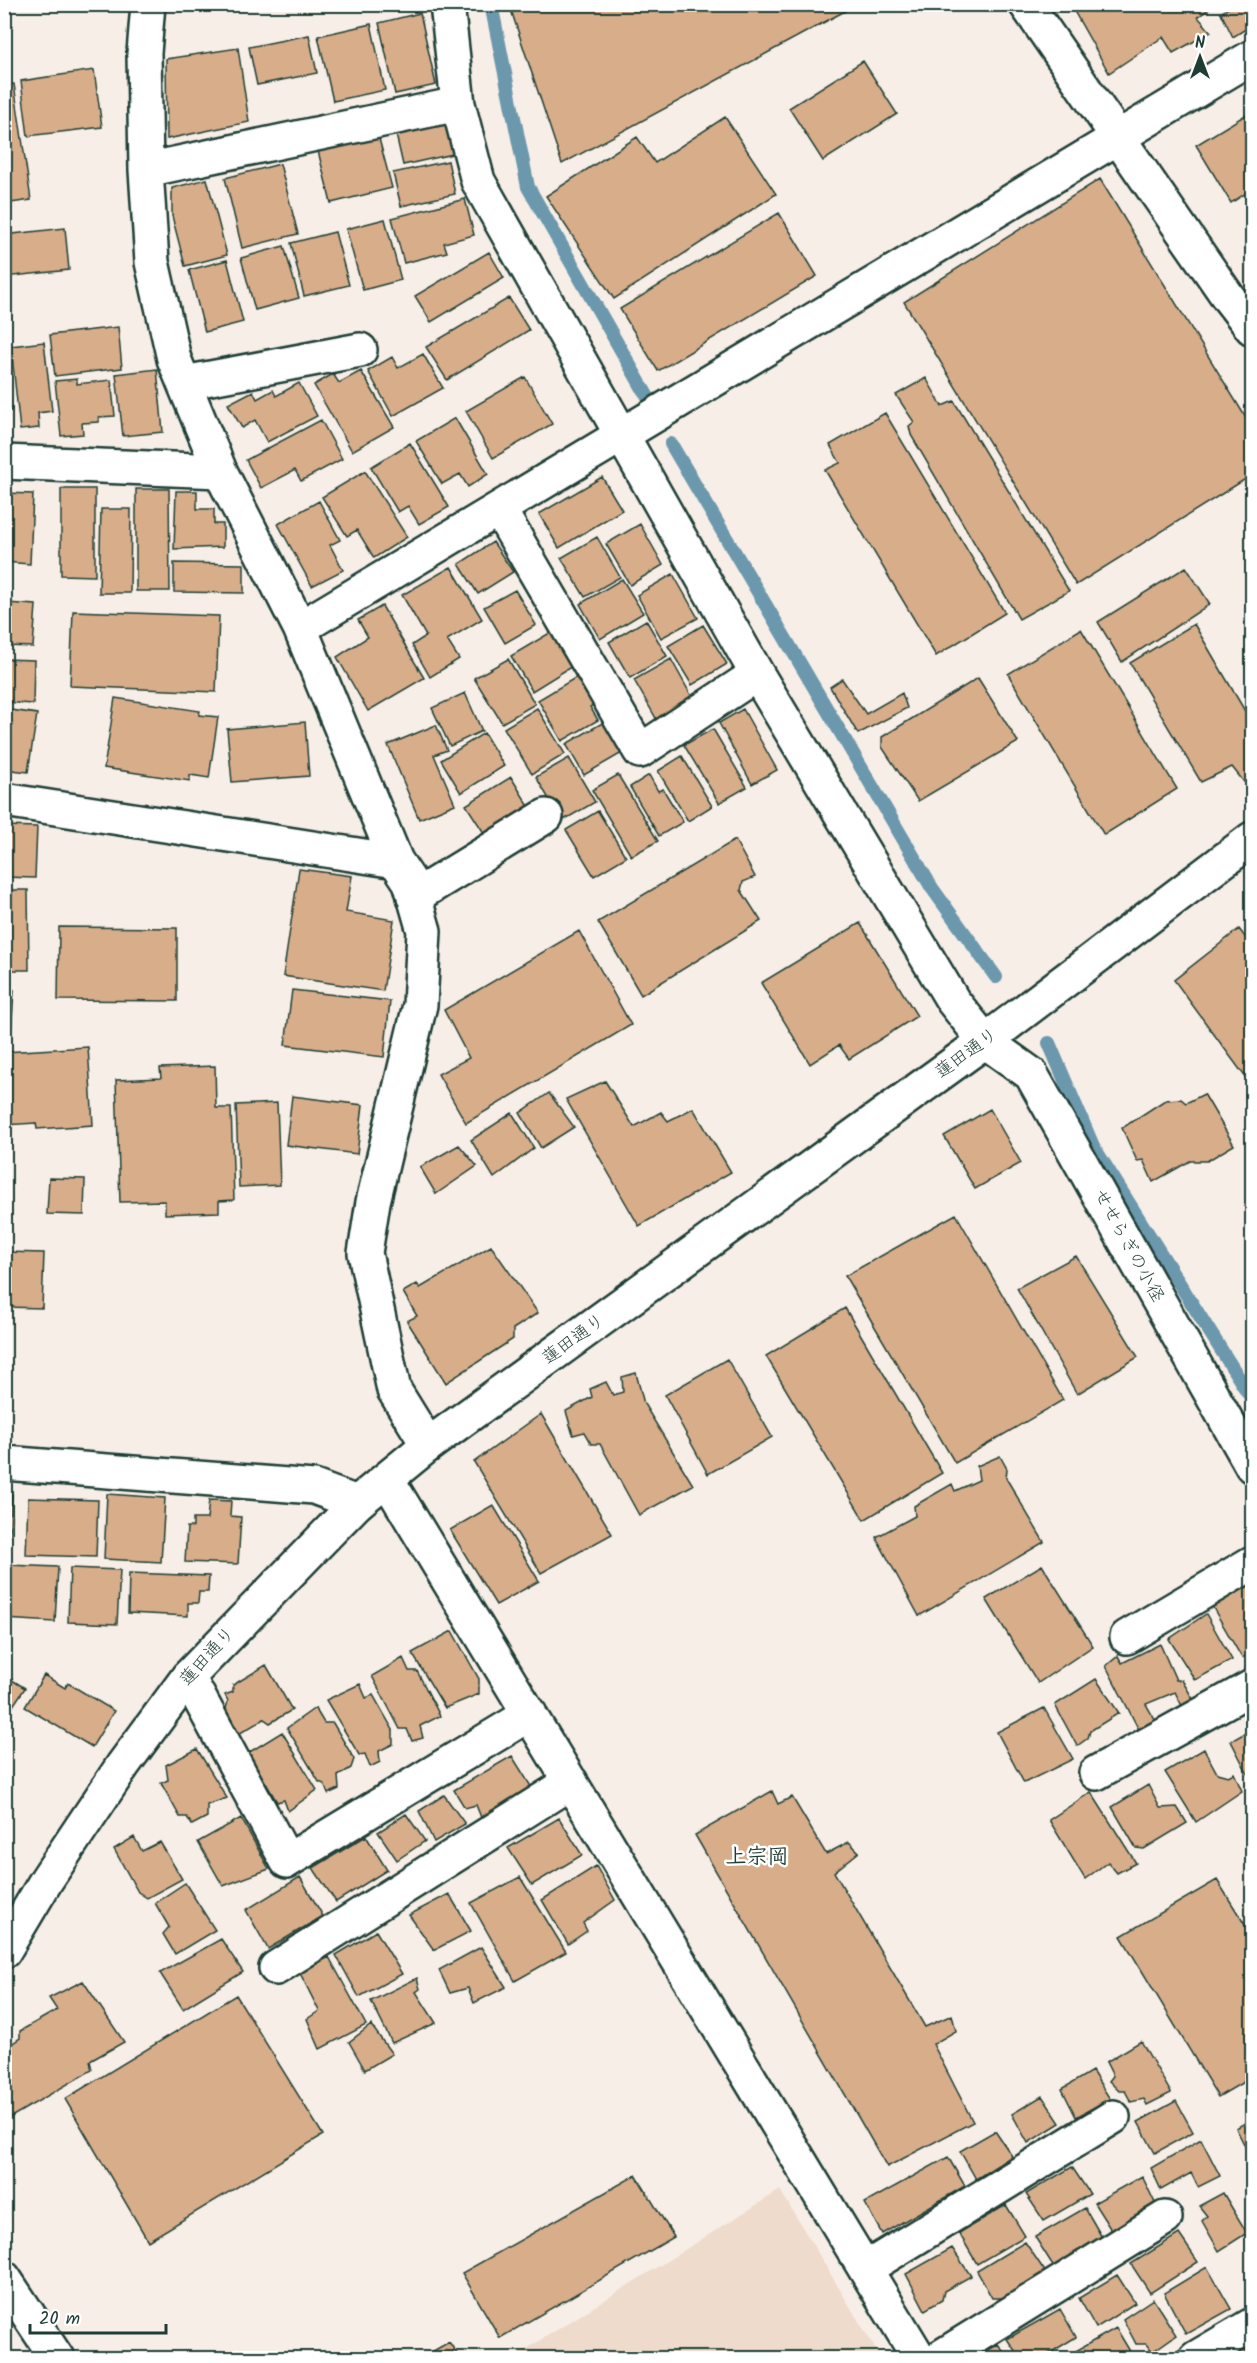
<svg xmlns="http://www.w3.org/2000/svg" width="1257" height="2363" viewBox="0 0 1257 2363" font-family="Kalam,'Klee One',sans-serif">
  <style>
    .built { fill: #eedbcb }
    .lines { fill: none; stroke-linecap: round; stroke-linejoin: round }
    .stream { stroke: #6c98ad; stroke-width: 14 }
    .building { fill: #d8ad89; stroke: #1f3d34; stroke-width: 1.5 }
    .minor-casing { stroke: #1f3d34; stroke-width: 38 }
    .major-casing { stroke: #1f3d34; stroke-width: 38 }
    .minor { stroke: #fff; stroke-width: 33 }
    .major { stroke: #fff; stroke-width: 33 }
    .labels { text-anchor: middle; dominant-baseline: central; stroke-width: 5; stroke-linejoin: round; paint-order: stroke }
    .street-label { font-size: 18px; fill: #1f3d34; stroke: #fff }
    .quarter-label { font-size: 21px; font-weight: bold; fill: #1f3d34; stroke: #fff }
  </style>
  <rect width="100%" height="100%" fill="#f7efe7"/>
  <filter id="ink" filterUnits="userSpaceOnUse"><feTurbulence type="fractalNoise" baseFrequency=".0167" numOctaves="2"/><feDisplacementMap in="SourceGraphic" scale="12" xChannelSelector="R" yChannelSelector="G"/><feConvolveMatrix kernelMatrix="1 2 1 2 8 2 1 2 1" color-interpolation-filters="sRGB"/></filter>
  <g filter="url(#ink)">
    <path class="built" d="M780 2190 881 2358H512Z"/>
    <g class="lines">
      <path class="stream" d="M491 4 528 187 649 399
        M671 444 932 888 996 977
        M1049 1043 1093 1146 1252 1399"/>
    </g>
    <path class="building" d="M515 4H858L562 164 510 7Z
      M1070 4H1216L1198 17 1211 32 1173 53 1163 37 1109 73Z
      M1234 4H1252V25L1233 37 1221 13Z
      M420 13 436 85 395 94 379 23Z
      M371 24 385 90 333 101 318 36Z
      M309 35 317 73 257 85 249 47Z
      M238 48 249 122 167 139 166 59Z
      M863 61 897 114 823 161 789 108Z
      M94 70 102 127 28 136 21 81Z
      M14 84 31 200 4 204V85Z
      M1252 111V189L1231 203 1196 145Z
      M725 117 776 194 614 299 546 196 637 137 655 163Z
      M446 120 453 154 403 165 395 130Z
      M377 131 392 188 331 203 317 147Z
      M448 161 455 194 401 206 393 173Z
      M280 164 298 234 242 248 225 178Z
      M207 179 227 255 185 266 172 216V188Z
      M1100 179 1246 418 1252 414V475L1076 585 904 302Z
      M465 199 474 235 444 243 447 252 404 263 392 218Z
      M779 213 817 276 658 371 620 309Z
      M385 219 401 280 363 290 346 229Z
      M65 228 69 270 4 277V235Z
      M335 232 349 285 304 296 291 243Z
      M284 246 299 298 255 310 241 258Z
      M489 252 504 278 431 322 415 296Z
      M227 260 243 322 205 332 189 270Z
      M509 298 529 330 447 380 426 347Z
      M118 327 122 368 55 376 50 335Z
      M44 342 52 411 38 413 39 428 20 430 11 346Z
      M423 354 443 388 393 416 368 371 392 357 398 368Z
      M4 361 11 411 4 412Z
      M157 369 163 432 123 436 116 374Z
      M361 371 394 427 352 451 314 385 333 374 339 383Z
      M525 377 552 424 493 458 466 411Z
      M926 378 942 406 954 401 1069 591 1019 619 911 435 909 426 914 422 896 395Z
      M77 379V384L111 380 115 416 99 417V422L82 423 83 434 61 436 55 381Z
      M299 383 317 416 267 442 255 420 242 428 228 404 253 391 257 399 273 390 276 396Z
      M885 413 1005 613 936 656 825 470 840 463 830 445Z
      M455 418 488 474 468 487 460 474 442 484 416 441Z
      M321 420 342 459 301 481 295 470 261 488 246 460Z
      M410 443 449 507 419 524 408 506 398 512 371 467Z
      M365 471 407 537 374 558 357 530 347 536 322 497Z
      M602 477 622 510 559 548 539 514Z
      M61 489H95V576L61 575Z
      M136 489H169L170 591H136Z
      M176 491H197V509H214V524H223V547L174 549Z
      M4 493 33 494 30 564 4 562Z
      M319 501 340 540 330 545 343 570 312 586 278 524Z
      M101 509H131L130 593H99Z
      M640 524 663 565 630 585 606 544Z
      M597 537 620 577 585 597 561 558Z
      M493 542 513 572 478 594 459 564Z
      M174 563 244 564V593L174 592Z
      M451 567 482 619 447 640 459 659 430 677 412 645 426 636 402 595Z
      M1186 567 1210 604 1122 662 1098 622Z
      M673 574 698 618 661 638 637 595Z
      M622 579 643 613 600 639 580 604Z
      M515 590 536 625 505 643 484 607Z
      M6 603 36 605 33 647 4 646Z
      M382 606 424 678 368 711 337 657 368 637 358 620Z
      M73 611 219 616 216 692 70 686Z
      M646 620 667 656 630 678 609 642Z
      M1194 624 1252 723V777L1244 782 1232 767 1201 782 1130 663Z
      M703 625 727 664 692 685 668 646Z
      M1081 629 1177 789 1104 835 1008 674Z
      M553 631 574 665 532 691 511 656Z
      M4 659 34 660 33 704 4 702Z
      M508 659 535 704 502 723 474 678Z
      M671 659 693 699 657 720 634 680Z
      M580 675 596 703 590 707 598 720 562 741 538 700Z
      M978 678 1018 742 918 801 882 747V737Z
      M842 679 866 714 902 693 907 708 858 734 830 687Z
      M465 693 482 731 450 746 432 708Z
      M115 698 200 711 199 715 218 717 209 778 190 775V781L104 768Z
      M537 708 565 754 532 774 504 728Z
      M4 709 37 714 28 772 4 769Z
      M743 709 777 770 752 784 719 723Z
      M305 722 309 776 232 782 227 729Z
      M604 722 622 753 584 775 566 744Z
      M436 725 447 750 434 755 455 804 419 819 388 745Z
      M713 729 747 787 719 803 684 745Z
      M484 733 504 766 461 793 441 760Z
      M682 756 712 806 688 821 658 771Z
      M569 758 595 802 562 821 536 777Z
      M618 775 658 841 631 856 592 790Z
      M649 775 658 791 663 789 683 822 659 836 630 787Z
      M511 777 530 808 486 836 466 805Z
      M598 811 626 857 594 876 566 830Z
      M4 826 37 827 35 878 4 877Z
      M735 840 755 877 743 882 741 890 761 921 641 995 598 922Z
      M299 869 352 876 346 912 394 920 383 991 283 976Z
      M4 890H28L29 970H4Z
      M860 923 917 1016 849 1059 839 1045 810 1064 761 983Z
      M59 927 177 928V1001L58 1000Z
      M1239 929 1252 946V1086L1174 980Z
      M579 931 631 1025 466 1123 438 1074 469 1058 444 1010Z
      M4 989 14 990 11 1035H4Z
      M292 990 390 1001 384 1057 285 1045Z
      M88 1047 93 1125 37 1129 36 1123 4 1125V1052Z
      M215 1066 216 1108H231L234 1200 219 1201V1212L165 1214V1201L120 1202 116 1080 161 1078 160 1068Z
      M605 1081 634 1127 661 1112 668 1121 693 1108 731 1172 639 1226 566 1099Z
      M549 1093 574 1127 541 1148 520 1113Z
      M1204 1094 1234 1145 1207 1161H1190L1153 1182 1143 1160 1137 1161 1122 1128 1165 1100 1181 1099 1186 1103Z
      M292 1096 363 1105 357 1154 286 1145Z
      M277 1103 280 1185 239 1187 236 1105Z
      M990 1109 1021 1163 975 1189 944 1136Z
      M512 1113 534 1148 494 1178 471 1140Z
      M459 1145 477 1166 436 1194 420 1167Z
      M49 1178 85 1179 84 1215 47 1214Z
      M956 1214 1063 1400 955 1463 845 1276Z
      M491 1246 538 1313 513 1329V1339L446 1383 407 1321 417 1316 403 1292 417 1284 420 1288Z
      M4 1252 44 1253 42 1308 4 1307Z
      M1076 1256 1138 1357 1077 1394 1017 1288Z
      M845 1308 942 1473 864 1520 766 1356Z
      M727 1359 772 1437 708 1474 665 1395Z
      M636 1373 644 1404 693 1485 639 1515 600 1444H591L584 1432 573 1435 566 1411 592 1397 590 1389 606 1382 613 1395 623 1392 622 1377Z
      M541 1414 612 1534 541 1573 474 1462Z
      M1000 1456 1007 1469 1006 1478 1044 1542 919 1616 876 1537 915 1516 914 1506 952 1484 955 1491 979 1480 977 1466Z
      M4 1494H12L9 1550H4Z
      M107 1494 165 1498 161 1562 104 1559Z
      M28 1498 98 1500 96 1557 26 1555Z
      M209 1500 231 1501 230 1516 241 1517 238 1564 185 1562 187 1527H193V1519H207Z
      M493 1505 539 1581 496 1605 450 1530Z
      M7 1565 58 1567 55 1622 4 1619Z
      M1042 1565 1093 1646 1038 1683 986 1599Z
      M70 1568 120 1570 117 1624 68 1622Z
      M129 1573 209 1576 208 1592H199L198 1603H188V1616L128 1613Z
      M1252 1584V1653L1242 1658 1212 1606Z
      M1206 1614 1232 1660 1195 1680 1169 1639Z
      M452 1631 479 1679V1694L445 1708 412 1653Z
      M1160 1644 1176 1680H1182L1193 1699 1182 1706 1175 1692 1146 1704 1155 1720 1139 1730 1106 1666 1118 1656 1122 1663Z
      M403 1658 409 1671H417L440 1716 420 1726 423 1738 412 1741 407 1729H400L372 1676Z
      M266 1665 292 1710 270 1723 264 1719 237 1735 225 1712 228 1701 225 1695 233 1692V1685Z
      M4 1675 25 1688 4 1719Z
      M44 1675 65 1688 68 1683 114 1711 92 1747 25 1707Z
      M1096 1679 1119 1713 1090 1731 1088 1738 1077 1746 1055 1705Z
      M360 1684 366 1698 373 1695 393 1730V1744L379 1751 380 1762 370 1767 365 1754 359 1755 326 1700Z
      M315 1708 324 1723H333L354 1759 351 1768 338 1776 339 1789 328 1794 324 1784 319 1782 287 1728Z
      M1044 1708 1073 1759 1024 1783 997 1732Z
      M1252 1729V1782L1231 1741Z
      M282 1732 317 1790 288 1811 284 1800 277 1802 248 1753Z
      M197 1749 227 1798 207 1805V1817L192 1825 187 1817H180L161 1783 168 1780 166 1765Z
      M1204 1749 1217 1773 1228 1776 1234 1773 1242 1791 1196 1822 1165 1772Z
      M512 1756 532 1788 482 1820 476 1805 465 1808 454 1790Z
      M1148 1785 1160 1808 1177 1807 1187 1823 1144 1849 1136 1848 1112 1807Z
      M772 1791 778 1804 792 1797 826 1854 849 1842 859 1852 834 1872 925 2027 952 2015 956 2031 933 2044 973 2122 887 2167 695 1835Z
      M1091 1792 1136 1863 1117 1873 1108 1862 1085 1879 1049 1820Z
      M444 1795 465 1824 434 1842 419 1811Z
      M406 1814 425 1841 397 1860 378 1832Z
      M241 1818 269 1869 223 1886 198 1842Z
      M559 1818 582 1855 532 1885 508 1848Z
      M366 1836 387 1870 336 1902 313 1868Z
      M134 1837 142 1851 160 1842 182 1879 147 1898 138 1892 114 1849Z
      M596 1866 615 1900 583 1923 587 1931 568 1944 542 1900Z
      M300 1877 323 1916 268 1949 246 1910Z
      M520 1877 566 1952 515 1981 471 1903Z
      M1217 1880 1252 1936V2077L1218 2097 1121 1936Z
      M185 1883 215 1930 175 1954 163 1934 169 1927 155 1903Z
      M449 1894 471 1931 434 1950 409 1915Z
      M376 1931 402 1974 359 1997 336 1955Z
      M221 1939 243 1972 183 2009 160 1973Z
      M481 1947 506 1987 474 2003 468 1988 450 1993 439 1970Z
      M329 1957 366 2025 320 2049 307 2019 319 2011 300 1973Z
      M417 1978 420 1989 416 1992 436 2023 392 2043 371 2001Z
      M83 1981 124 2042 90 2061 92 2070 6 2120 4 2063 9 2059 4 2049 20 2038V2031L57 2010 49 1998Z
      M236 1995 323 2135 148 2241 65 2099Z
      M371 2025 392 2054 365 2070 349 2042Z
      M1141 2041 1171 2093 1147 2105 1144 2099 1131 2102 1125 2091H1119L1109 2081 1113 2076 1106 2062Z
      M1092 2071 1110 2099 1076 2117 1062 2089Z
      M1042 2096 1060 2123 1028 2143 1012 2114Z
      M1176 2101 1193 2132 1155 2153 1138 2122Z
      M1252 2119V2160L1236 2128Z
      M995 2131 1012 2156 976 2179 960 2151Z
      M1201 2139 1220 2176 1198 2187 1191 2173 1161 2190 1151 2168Z
      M948 2157 965 2186 882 2234 865 2203Z
      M1072 2167 1090 2194 1044 2221 1026 2194Z
      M636 2175 674 2237 500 2338 462 2273Z
      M1142 2176 1155 2203 1139 2214 1138 2219 1113 2233 1094 2203Z
      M1223 2193 1247 2233 1219 2251 1202 2221 1207 2216 1199 2206Z
      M1006 2205 1025 2236 977 2264 959 2233Z
      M1085 2208 1103 2239 1054 2267 1035 2237Z
      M1179 2234 1198 2262 1150 2293 1131 2264Z
      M1025 2242 1046 2273 1002 2298H992L977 2271Z
      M952 2248 971 2276 944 2291 942 2300 925 2310 906 2274Z
      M1207 2267 1231 2309 1186 2334 1164 2293Z
      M1117 2275 1135 2303 1096 2328 1079 2298Z
      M1153 2299 1176 2335 1152 2352 1146 2344H1136L1123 2319Z
      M1060 2309 1076 2337 1042 2358H1020L1007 2339Z
      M1116 2328 1134 2358H1078L1074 2352Z
      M449 2342 460 2358H421Z
      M1250 2343 1252 2358H1227Z
      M998 2344 1008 2358H973Z"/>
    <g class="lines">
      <defs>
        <path id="minor" d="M148 4 144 53 146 170 152 262 174 359 220 471 300 628 396 861 410 882 424 931 420 1005 373 1202 365 1253 394 1390 428 1445
          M447 4 458 104 478 181 757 674 953 1001 985 1041 1031 1074 1252 1466
          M1026 4 1228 297 1252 328
          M146 170 458 104
          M184 383 360 350
          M4 462 220 471
          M500 511 640 751 757 674
          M300 628 1252 57
          M4 800 396 861
          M414 897 546 816
          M4 1463 314 1487 357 1503
          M387 1479 919 2358
          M1127 1637 1252 1563
          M188 1677 287 1861 530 1714
          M1096 1773 1252 1687
          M276 1968 571 1782
          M865 2269 1113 2117
          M4 2278 57 2358
          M939 2358 1165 2218
          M1196 2358 1252 2325"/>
        <path id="major" d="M4 1951 47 1879 123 1765 188 1677 357 1503 428 1445 985 1041 1252 839"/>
      </defs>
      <use href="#minor" class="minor-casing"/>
      <use href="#major" class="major-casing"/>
      <use href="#minor" class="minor"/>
      <use href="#major" class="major"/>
    </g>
  </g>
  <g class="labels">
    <g class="street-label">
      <text transform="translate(967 1054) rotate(-36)">蓮田通り</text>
      <text transform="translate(1128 1246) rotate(61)">せせらぎの小径</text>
      <text transform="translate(574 1340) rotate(-36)">蓮田通り</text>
      <text transform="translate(208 1657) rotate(-48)">蓮田通り</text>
    </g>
    <g class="quarter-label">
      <text x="757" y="1857">上宗岡</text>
    </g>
  </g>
  <rect width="1257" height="2363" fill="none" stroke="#fff" stroke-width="24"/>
  <rect x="12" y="12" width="1233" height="2339" fill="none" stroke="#1f3d34" stroke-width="2" filter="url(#ink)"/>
  <g transform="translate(1200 57)" stroke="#ffffff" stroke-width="4.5" paint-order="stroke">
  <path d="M0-4.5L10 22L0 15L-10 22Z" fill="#1f3d34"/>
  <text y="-9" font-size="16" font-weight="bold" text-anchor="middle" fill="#1f3d34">N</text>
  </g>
  <path d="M30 2324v9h136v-9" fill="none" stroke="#1f3d34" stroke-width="3"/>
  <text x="39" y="2324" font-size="18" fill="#1f3d34" stroke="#ffffff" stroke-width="4.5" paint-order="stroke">20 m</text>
</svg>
